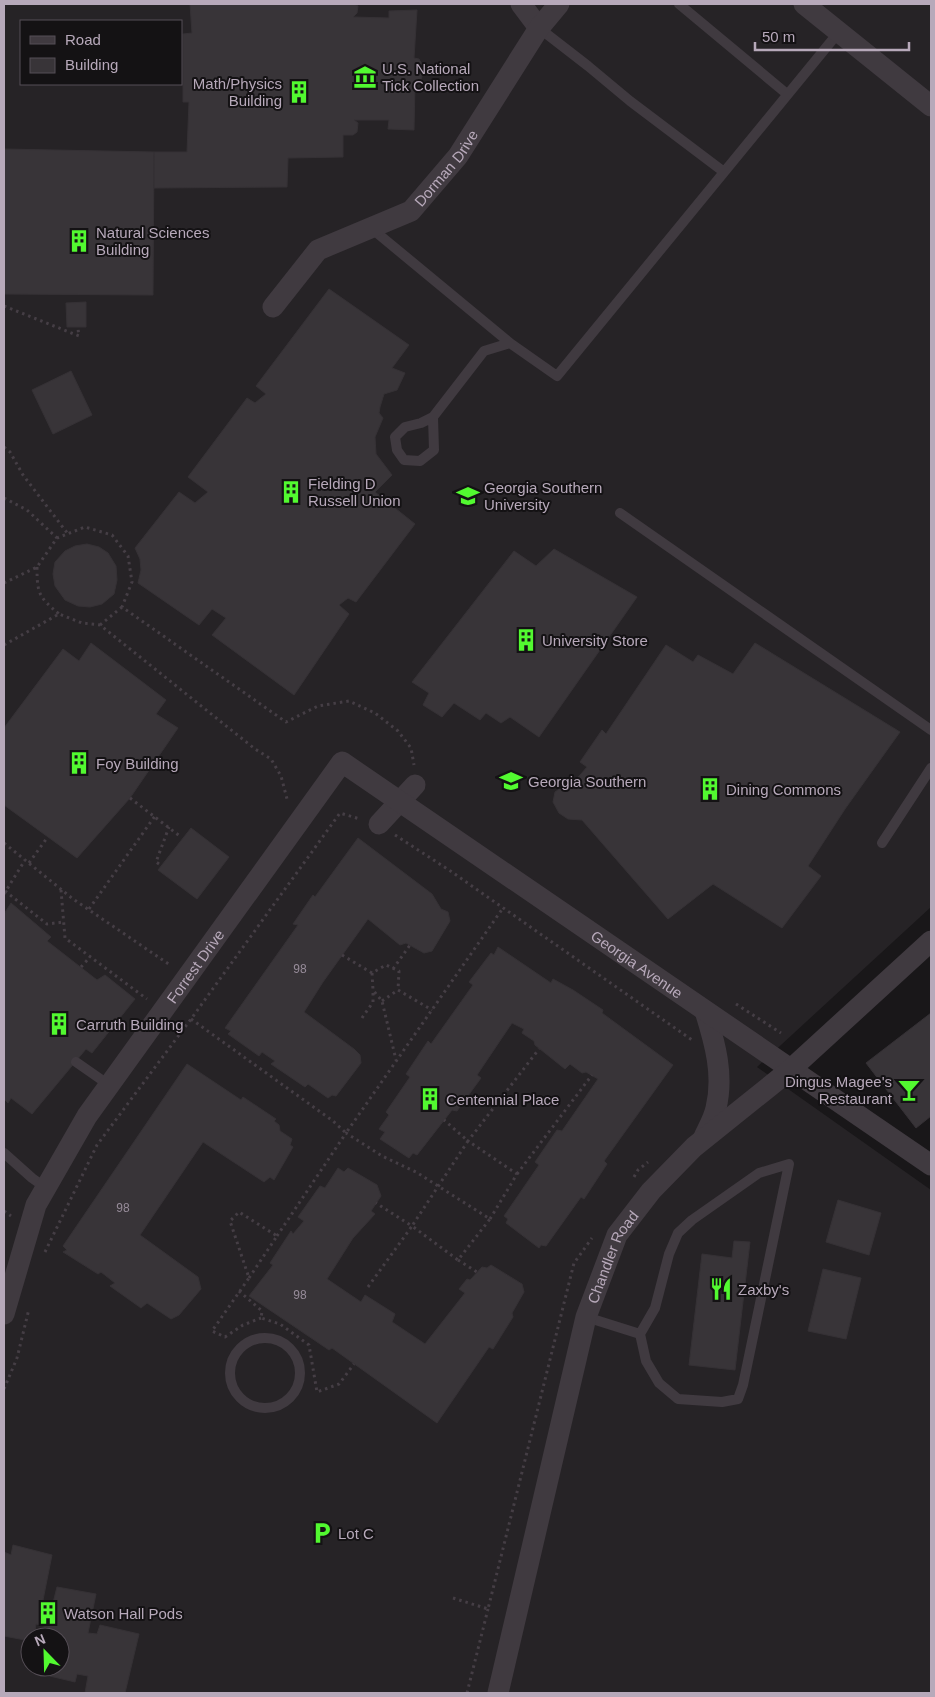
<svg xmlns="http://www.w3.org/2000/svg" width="935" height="1697" viewBox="0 0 935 1697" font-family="Arial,sans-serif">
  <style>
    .built { fill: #262326; fill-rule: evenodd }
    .building { fill: #383438; stroke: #353135 }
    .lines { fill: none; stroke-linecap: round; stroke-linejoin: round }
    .path { stroke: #453e45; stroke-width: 3; stroke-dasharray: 2.5 4; stroke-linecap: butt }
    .lane { stroke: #403a40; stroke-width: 10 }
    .street { stroke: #403a40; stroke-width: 21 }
    .labels { text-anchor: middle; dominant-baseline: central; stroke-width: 4; stroke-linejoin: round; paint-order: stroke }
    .number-label { font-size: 12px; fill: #978c9a }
    .poi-label { font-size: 15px; fill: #b7a9ba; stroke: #141214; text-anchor: start }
    .street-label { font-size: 15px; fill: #b7a9ba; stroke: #141214 }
  </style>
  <rect width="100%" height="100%" fill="#191719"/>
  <path class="built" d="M4 4H931V907L757 1067 931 1190V1693H4ZM21 21H181V84H21ZM30 1637H60V1667H30Z"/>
  <path class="building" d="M190 4H354L358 6 357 13 353 17 389 18V11L417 10 414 58 419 59 424 68 421 80 415 83 414 130 388 129 389 120H354L358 123 357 132 353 135H343V157L288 158 287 187 154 188V152H187L189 102H183V34L192 33Z
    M4 149 154 152 153 295 4 294Z
    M329 289 409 345 392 368 405 373 397 390 384 394 380 407 379 413 383 418 375 437 376 454 392 475 375 492 415 524 356 602 348 598 339 605 349 614 294 695 212 635 226 618 212 609 199 625 138 583 141 570 140 559 135 548 179 492 195 503 208 492 188 477 247 398 255 403 266 394 256 386Z
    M86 302V327H67L66 303Z
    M71 371 92 415 53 434 32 390Z
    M87 544 99 547 108 553 116 566 117 580 114 594 102 604 90 607 78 606 65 600 55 586 53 574 55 562 65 551 75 546Z
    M554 549 637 597 539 737 510 717 501 723 486 713 480 720 454 703 442 717 423 705 429 693 412 682 514 551 536 566Z
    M91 643 166 700 156 714 178 728 130 798 77 858 4 805V728L63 649 79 661Z
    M755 643 900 732 845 809 808 866 821 876 782 928 713 884 668 919 582 820 568 819 559 813 553 802 555 792 565 785 574 782 587 767 580 762 602 730 606 734 666 645 693 662 698 655 733 674Z
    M191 828 229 857 197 899 158 870Z
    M358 838 432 894 441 909 448 912 450 921 432 951 424 953 406 943 400 945 368 919 323 982 304 1012 354 1049 360 1055 361 1063 336 1096 332 1095 328 1098 308 1084 305 1087 271 1064 275 1061 262 1052 259 1056 228 1034 231 1031 225 1028 298 925 293 924 313 895 315 897Z
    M11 903 51 937 47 941 97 980 105 975 135 999 92 1053 86 1049 32 1114 11 1098 8 1103 4 1099V914Z
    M498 947 551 983 553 979 573 990 603 1010 602 1013 673 1065 604 1161 607 1164 584 1199 581 1197 546 1246 541 1245 539 1248 506 1223 508 1219 504 1216 539 1165 535 1162 557 1130 562 1131 598 1079 586 1072 582 1073 570 1064 565 1069 535 1045 534 1041 522 1033 524 1029 512 1023 477 1075 481 1078 457 1111 452 1110 417 1155 413 1153 409 1158 380 1139 385 1132 379 1129 389 1115 386 1112 410 1077 406 1074 428 1041 431 1044 473 985 469 982 491 953 494 955Z
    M931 1013V1116L916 1128 866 1063Z
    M187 1064 241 1100 243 1097 276 1119 274 1121 279 1125 280 1131 292 1139 290 1145 293 1147 274 1180 270 1177 264 1182 203 1142 140 1235 198 1277 201 1289 179 1315 171 1319 147 1303 141 1308 110 1286 115 1283 101 1272 98 1274 63 1252 67 1250 63 1246Z
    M338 1168 344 1172 348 1168 377 1185 381 1196 371 1211 375 1214 353 1238 327 1279 361 1302 365 1295 395 1314 392 1322 425 1344 465 1293 459 1289 467 1279 470 1280 482 1267 487 1268 491 1265 522 1284 524 1292 512 1313 513 1317 493 1349 489 1347 437 1423 332 1348 329 1350 249 1296 273 1265 270 1263 291 1231 293 1234 304 1221 298 1217 320 1186 325 1188Z
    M838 1200 881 1213 869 1255 826 1242Z
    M734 1241 750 1242 735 1370 689 1365 702 1254 732 1258Z
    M823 1269 861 1278 846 1339 808 1331Z
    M13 1545 52 1555 43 1600 53 1603 57 1587 96 1594 88 1633 97 1634 100 1625 139 1634 125 1693H85L88 1676 77 1674 75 1682 37 1673 38 1667H60V1637H45L48 1627 36 1624 34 1637H30V1641L4 1636V1552L11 1555Z"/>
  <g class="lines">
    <path class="path" d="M4 306 79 336 78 329
      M4 447 10 452 23 475 68 534
      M4 498 27 510 57 538
      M37 567C37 594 39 597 59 614
      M4 583 37 567 57 538 85 527 112 535 128 556 132 582 122 607 286 722 318 706 349 701 375 713 398 731 411 748 414 765
      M100 625 122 607
      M4 645 59 614 82 623 100 625 255 749 271 759 281 776 287 799
      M130 798 181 837
      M395 835 449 870 692 1040
      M4 843 73 899 170 965
      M29 863 47 838
      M159 864 156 862 169 827
      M61 890 65 938 147 999
      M5 891 47 924 64 922
      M4 894 25 860
      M89 909 155 816
      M342 955 372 973 386 965 399 971 398 990 432 1010
      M81 967 90 957
      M393 969 410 945
      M372 973 373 990 382 1001 396 1060
      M382 1001 398 990
      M736 1004 781 1033
      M362 1018 373 1002V991
      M191 1019 333 1121 346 1133 503 908
      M517 1174 592 1075
      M634 1177 638 1170 648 1162
      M4 1211 11 1216
      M490 1219 517 1174 468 1141 539 1049
      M277 1236 346 1133 382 1156 416 1172 490 1219 458 1260 412 1226 468 1141 444 1120
      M45 1252 97 1145 191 1019 340 813 360 819
      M458 1260 477 1272
      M249 1278 277 1236 239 1212 230 1221 249 1278 212 1331 225 1337 243 1325 261 1318
      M368 1287 412 1226 376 1203
      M239 1291 262 1311 261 1318 280 1324 309 1345 317 1392 339 1384 354 1364
      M4 1389 17 1358 29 1309
      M453 1598 488 1609 574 1263 592 1238
      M467 1693 488 1609"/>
    <path class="lane" d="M679 4 787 94
      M539 28 588 66 630 101 724 172
      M371 228 510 343 557 376 838 33
      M433 417 434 450 420 461 404 460 397 450 395 437 405 427 421 423 433 417 484 351 510 343
      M620 513 931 730
      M882 843 931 768
      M76 1062 109 1085
      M4 1153 32 1178 46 1188
      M789 1164 743 1385 738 1399 722 1402 678 1399 659 1383 646 1361 640 1334 655 1308 669 1254 678 1233 692 1220 759 1173Z
      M586 1317 640 1334
      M230 1373a35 35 0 1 1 70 0a35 35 0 1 1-70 0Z"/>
    <g class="street">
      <path d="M521 4 539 28"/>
      <path d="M804 4 931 106"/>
      <path id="s1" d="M273 307 318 250 411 211 458 156 539 28 559 4"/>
      <path d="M379 824 415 785"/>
      <path d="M704 1137C708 1128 714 1118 716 1108 724 1075 715 1043 705 1011"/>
      <path id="s2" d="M4 1314 36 1205 87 1116 342 762 931 1165"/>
      <path id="s3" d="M498 1693 586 1317 617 1235 651 1191 694 1147 790 1070 931 941"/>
    </g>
  </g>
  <defs>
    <symbol id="museum-bare" viewBox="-9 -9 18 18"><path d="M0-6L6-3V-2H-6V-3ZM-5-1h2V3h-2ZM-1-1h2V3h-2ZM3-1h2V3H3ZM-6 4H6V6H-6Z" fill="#52f930" stroke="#141214" stroke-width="2.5" paint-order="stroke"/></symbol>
    <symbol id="building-bare" viewBox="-9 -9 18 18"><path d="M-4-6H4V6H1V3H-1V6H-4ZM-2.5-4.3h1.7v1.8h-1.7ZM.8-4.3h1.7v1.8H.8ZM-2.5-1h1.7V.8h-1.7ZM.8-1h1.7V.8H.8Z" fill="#52f930" stroke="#141214" stroke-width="2.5" paint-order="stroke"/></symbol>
    <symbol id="university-bare" viewBox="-9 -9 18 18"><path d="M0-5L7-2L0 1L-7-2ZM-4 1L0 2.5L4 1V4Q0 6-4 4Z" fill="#52f930" stroke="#141214" stroke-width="2.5" paint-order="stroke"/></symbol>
    <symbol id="bar-bare" viewBox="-9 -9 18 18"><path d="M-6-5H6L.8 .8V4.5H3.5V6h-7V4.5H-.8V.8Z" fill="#52f930" stroke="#141214" stroke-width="2.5" paint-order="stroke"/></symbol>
    <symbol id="restaurant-bare" viewBox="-9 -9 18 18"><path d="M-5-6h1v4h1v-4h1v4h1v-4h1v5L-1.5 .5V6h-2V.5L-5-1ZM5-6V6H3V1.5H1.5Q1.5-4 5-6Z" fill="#52f930" stroke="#141214" stroke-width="2.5" paint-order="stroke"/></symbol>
    <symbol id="parking-bare" viewBox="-9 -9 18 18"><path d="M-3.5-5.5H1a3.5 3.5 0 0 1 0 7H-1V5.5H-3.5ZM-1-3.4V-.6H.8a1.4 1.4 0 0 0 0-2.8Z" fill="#52f930" stroke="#141214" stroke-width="2.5" paint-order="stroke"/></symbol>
  </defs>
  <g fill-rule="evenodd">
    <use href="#museum-bare" x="349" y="61" width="32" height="32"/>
    <use href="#building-bare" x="283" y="76" width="32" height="32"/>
    <use href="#building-bare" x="63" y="225" width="32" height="32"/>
    <use href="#building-bare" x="275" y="476" width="32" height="32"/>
    <use href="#university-bare" x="452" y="480" width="32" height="32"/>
    <use href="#building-bare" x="510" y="624" width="32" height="32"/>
    <use href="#building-bare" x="63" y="747" width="32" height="32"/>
    <use href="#university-bare" x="495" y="765" width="32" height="32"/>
    <use href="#building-bare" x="694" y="773" width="32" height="32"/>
    <use href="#building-bare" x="43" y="1008" width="32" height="32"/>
    <use href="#bar-bare" x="893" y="1074" width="32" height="32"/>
    <use href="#building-bare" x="414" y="1083" width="32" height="32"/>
    <use href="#restaurant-bare" x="705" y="1273" width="32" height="32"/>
    <use href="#parking-bare" x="306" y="1517" width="32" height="32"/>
    <use href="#building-bare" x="32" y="1597" width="32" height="32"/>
  </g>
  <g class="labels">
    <g class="number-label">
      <text x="300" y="969">98</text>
      <text x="123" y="1208">98</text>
      <text x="300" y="1295">98</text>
    </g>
    <g class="poi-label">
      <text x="382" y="68">U.S. National<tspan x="382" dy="17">Tick Collection</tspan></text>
      <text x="282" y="83" text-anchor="end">Math/Physics<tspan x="282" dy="17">Building</tspan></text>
      <text x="96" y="232">Natural Sciences<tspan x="96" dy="17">Building</tspan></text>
      <text x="308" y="483">Fielding D<tspan x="308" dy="17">Russell Union</tspan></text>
      <text x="484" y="487">Georgia Southern<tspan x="484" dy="17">University</tspan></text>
      <text x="542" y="640">University Store</text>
      <text x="96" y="763">Foy Building</text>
      <text x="528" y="781">Georgia Southern</text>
      <text x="726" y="789">Dining Commons</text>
      <text x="76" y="1024">Carruth Building</text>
      <text x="892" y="1081" text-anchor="end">Dingus Magee's<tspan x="892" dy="17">Restaurant</tspan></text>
      <text x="446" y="1099">Centennial Place</text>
      <text x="738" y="1289">Zaxby's</text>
      <text x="338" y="1533">Lot C</text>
      <text x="64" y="1613">Watson Hall Pods</text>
    </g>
    <g class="street-label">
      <text stroke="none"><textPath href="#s1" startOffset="229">Dorman Drive</textPath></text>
      <text stroke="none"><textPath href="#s2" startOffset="1010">Georgia Avenue</textPath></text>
      <text stroke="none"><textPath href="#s2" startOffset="401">Forrest Drive</textPath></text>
      <text stroke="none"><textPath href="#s3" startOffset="452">Chandler Road</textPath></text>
    </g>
  </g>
  <rect width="935" height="1697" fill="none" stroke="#b7a9ba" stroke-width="10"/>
  <rect x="20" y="20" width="162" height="65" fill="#141214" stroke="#554e56"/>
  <rect x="30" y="36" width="25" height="8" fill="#403a40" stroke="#554e56"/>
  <text x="65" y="45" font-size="15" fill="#b7a9ba">Road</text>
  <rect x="30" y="58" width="25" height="15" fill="#383438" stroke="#554e56"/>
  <text x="65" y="70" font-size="15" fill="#b7a9ba">Building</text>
  <g transform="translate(45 1652) rotate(337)"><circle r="24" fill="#141214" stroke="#554e56"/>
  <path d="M0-4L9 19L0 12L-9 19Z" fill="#52f930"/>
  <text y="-8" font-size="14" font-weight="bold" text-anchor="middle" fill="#b7a9ba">N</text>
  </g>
  <path d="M755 42v8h154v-8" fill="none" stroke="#b7a9ba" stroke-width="2.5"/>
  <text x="762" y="42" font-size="15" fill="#b7a9ba" stroke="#141214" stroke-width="4" paint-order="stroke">50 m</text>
</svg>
